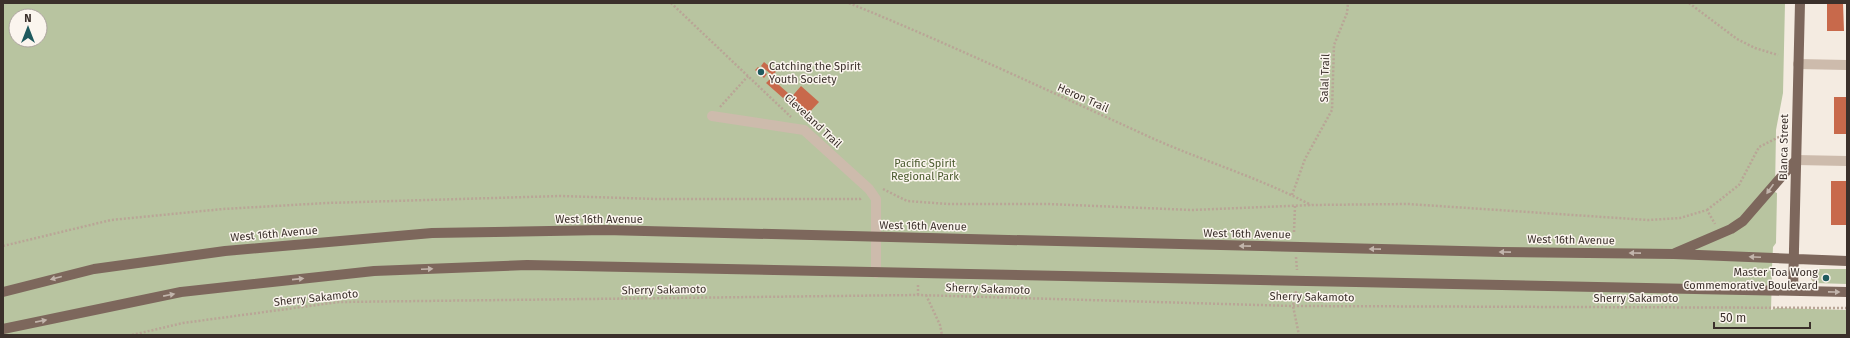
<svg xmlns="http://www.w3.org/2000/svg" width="1850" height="338" viewBox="0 0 1850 338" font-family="'Fira Sans',sans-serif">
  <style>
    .green { fill: #b8c4a0; fill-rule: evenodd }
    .building { fill: #c8694b }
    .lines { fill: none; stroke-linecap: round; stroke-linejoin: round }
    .path { stroke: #b9a596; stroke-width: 2.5; stroke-dasharray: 2 2; stroke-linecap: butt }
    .minor { stroke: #cdbbac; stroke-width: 10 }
    .major { stroke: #7d675c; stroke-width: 10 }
    .oneway { fill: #c2b5ac }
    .poi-dot { fill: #1f5a5e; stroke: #fbf5ee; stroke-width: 1.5 }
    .labels { text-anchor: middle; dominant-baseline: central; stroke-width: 3; stroke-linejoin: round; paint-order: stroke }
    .poi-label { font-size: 11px; fill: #3b302b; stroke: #fbf5ee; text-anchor: start }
    .street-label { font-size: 11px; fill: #3b302b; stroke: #fbf5ee }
    .park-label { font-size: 11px; fill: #4a5a2e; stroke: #fbf5ee }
  </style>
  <rect width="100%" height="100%" fill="#f4ebe1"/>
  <path class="green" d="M3 3H1785L1783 93 1776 130 1775 192 1777 193 1776 243 1773 247 1772 268 1776 270 1772 273 1771 310 1777 308 1847 310V335H3ZM16 16H40V40H16Z
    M1818 269H1847V284L1814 283 1811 279V274Z"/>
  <path class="building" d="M1827 3H1843L1844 31H1827Z
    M764 62 776 72 772 75 761 66Z
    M758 67 767 74 764 78 755 70Z
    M771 78 788 93 783 98 766 83Z
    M801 86 819 102 805 117 788 101Z
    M1834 97H1847V134H1834Z
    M1831 181H1847V225H1831Z"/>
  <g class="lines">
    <path class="path" d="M671 3 791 117
      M849 3C952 45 1053 93 1154 139 1206 162 1260 178 1311 205
      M1689 3 1737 39 1755 48 1778 55
      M720 107 748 76
      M883 189 907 201 948 204H1049L1192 210 1311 205 1408 204 1648 220 1680 218 1707 210 1715 224
      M1292 195 1305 159 1332 110 1334 45 1347 13 1348 3
      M1707 210 1739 185 1759 147 1787 133
      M1294 232 1295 206
      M3 246 111 220 223 209 327 203 560 196 657 199H860L862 197
      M1296 257 1297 270
      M1814 281 1815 270
      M1296 291 1293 306 1299 335
      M918 295V283
      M926 295 940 325 942 335
      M132 335 183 323 339 302 918 295 1293 306 1847 308"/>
    <path class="minor" d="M1798 64 1847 65
      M712 116 804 130 869 189 876 199V273
      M1796 160 1847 161"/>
    <path class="major" d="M1675 253 1731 229 1743 221 1796 160
      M1793 291 1800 3
      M3 292 94 269 225 251 432 233 605 230 1502 252 1674 254 1847 261
      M3 329 181 292 374 271 527 265 1847 292"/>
  </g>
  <defs><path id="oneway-solid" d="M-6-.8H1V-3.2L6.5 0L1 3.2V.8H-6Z"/></defs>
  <g class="oneway">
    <use href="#oneway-solid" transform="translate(1770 189) rotate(125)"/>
    <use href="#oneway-solid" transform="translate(1245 246) rotate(-179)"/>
    <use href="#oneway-solid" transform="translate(1375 249) rotate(-179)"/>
    <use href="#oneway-solid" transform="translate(1505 252) rotate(-179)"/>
    <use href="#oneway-solid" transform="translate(1635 253) rotate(-179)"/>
    <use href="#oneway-solid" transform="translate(1755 257) rotate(-177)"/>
    <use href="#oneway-solid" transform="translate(427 269) rotate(-2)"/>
    <use href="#oneway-solid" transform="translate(56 278) rotate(165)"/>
    <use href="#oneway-solid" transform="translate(298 279) rotate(-6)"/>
    <use href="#oneway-solid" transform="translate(1834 292) rotate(1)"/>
    <use href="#oneway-solid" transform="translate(169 295) rotate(-11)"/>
    <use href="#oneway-solid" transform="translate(41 321) rotate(-11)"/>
  </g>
  <g class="poi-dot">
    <circle cx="761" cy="72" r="4"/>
    <circle cx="1826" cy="278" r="4"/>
  </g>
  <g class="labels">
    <g class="poi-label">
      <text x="769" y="66">Catching the Spirit<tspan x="769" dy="13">Youth Society</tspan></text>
      <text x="1818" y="272" text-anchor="end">Master Toa Wong<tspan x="1818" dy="13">Commemorative Boulevard</tspan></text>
    </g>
    <g class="street-label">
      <text transform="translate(1325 78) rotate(-88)">Salal Trail</text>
      <text transform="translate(1083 98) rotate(24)">Heron Trail</text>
      <text transform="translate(813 121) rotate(43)">Cleveland Trail</text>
      <text transform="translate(1784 147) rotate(-89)">Blanca Street</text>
      <text x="599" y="219">West 16th Avenue</text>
      <text transform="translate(923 226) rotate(1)">West 16th Avenue</text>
      <text transform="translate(274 234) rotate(-5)">West 16th Avenue</text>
      <text transform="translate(1247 234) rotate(1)">West 16th Avenue</text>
      <text transform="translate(1571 240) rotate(1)">West 16th Avenue</text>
      <text transform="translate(988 289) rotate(2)">Sherry Sakamoto</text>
      <text transform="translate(664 290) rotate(-1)">Sherry Sakamoto</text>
      <text transform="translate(1312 297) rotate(1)">Sherry Sakamoto</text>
      <text transform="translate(316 298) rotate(-6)">Sherry Sakamoto</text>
      <text x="1636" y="298">Sherry Sakamoto</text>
    </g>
    <g class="park-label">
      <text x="925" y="163">Pacific Spirit<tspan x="925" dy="13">Regional Park</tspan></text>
    </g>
  </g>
  <rect width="1850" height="338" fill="none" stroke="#3b302b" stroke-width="8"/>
  <g transform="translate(28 28)"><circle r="19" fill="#fbf5ee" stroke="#aea6a0"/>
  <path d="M0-3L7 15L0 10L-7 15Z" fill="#1f5a5e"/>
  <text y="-6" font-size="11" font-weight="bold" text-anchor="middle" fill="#3b302b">N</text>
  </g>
  <path d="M1714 322v6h96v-6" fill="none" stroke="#3b302b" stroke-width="2"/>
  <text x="1720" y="322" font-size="12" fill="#3b302b" stroke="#fbf5ee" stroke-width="3" paint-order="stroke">50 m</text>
</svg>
